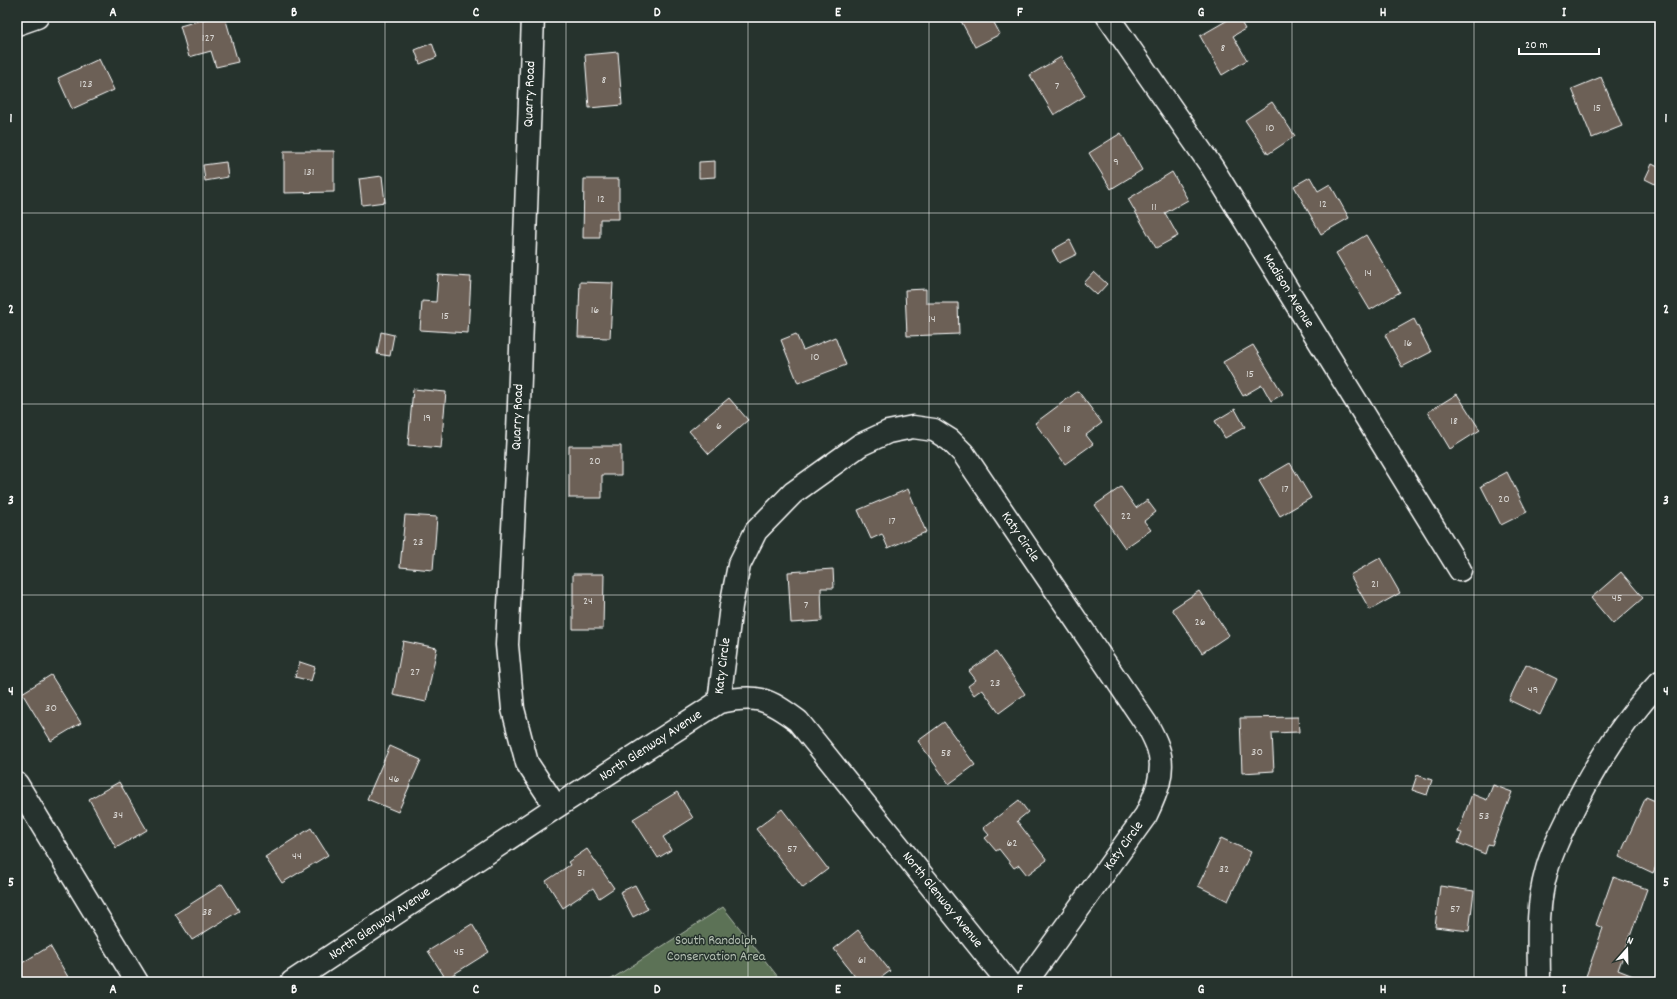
<svg xmlns="http://www.w3.org/2000/svg" width="1677" height="999" viewBox="0 0 1677 999" font-family="Dekko,sans-serif">
  <style>
    .green { fill: #5b7256; stroke: #adb8aa }
    .building { fill: #6c6157; stroke: #fff }
    .lines { fill: none; stroke-linecap: round; stroke-linejoin: round }
    .street-casing { stroke: #fff; stroke-width: 25 }
    .secondary-casing { stroke: #fff; stroke-width: 25 }
    .street { stroke: #26332d; stroke-width: 22 }
    .secondary { stroke: #26332d; stroke-width: 22 }
    .grid { fill: none; stroke: #fff; stroke-width: 1; stroke-opacity: 0.55 }
    .labels { text-anchor: middle; dominant-baseline: central; stroke-width: 3; stroke-linejoin: round; paint-order: stroke }
    .number-label { font-size: 12px; fill: #dad8d5 }
    .street-label { font-size: 14px; fill: #fff; stroke: #26332d }
    .park-label { font-size: 14px; fill: #b5c0b3; stroke: #26332d }
    .neatline { fill: none; stroke: #fff; stroke-width: 1.5 }
    .grid-label { font-size: 13px; text-anchor: middle; font-weight: bold; fill: #fff }
  </style>
  <rect width="100%" height="100%" fill="#26332d"/>
  <filter id="ink" filterUnits="userSpaceOnUse"><feTurbulence type="fractalNoise" baseFrequency=".025" numOctaves="2"/><feDisplacementMap in="SourceGraphic" scale="8" xChannelSelector="R" yChannelSelector="G"/><feConvolveMatrix kernelMatrix="1 2 1 2 8 2 1 2 1" color-interpolation-filters="sRGB"/></filter>
  <g filter="url(#ink)">
    <path class="green" d="M723 907 782 982H607Z"/>
    <path class="building" d="M212 17H225L238 62 216 67 211 51 189 57 180 26Z
      M968 17H991L1000 34 975 47 961 21Z
      M1233 17H1238L1245 29 1233 36 1247 60 1222 75 1200 36Z
      M432 43 437 57 420 64 415 50Z
      M618 52 622 105 589 108 585 55Z
      M1061 57 1085 96 1054 115 1030 75Z
      M99 59 114 90 72 109 58 78Z
      M1601 77 1622 126 1592 138 1572 89Z
      M1272 102 1295 136 1268 154 1245 120Z
      M1121 133 1142 170 1111 189 1089 153Z
      M284 151H334V192L284 193Z
      M715 161V177L699 178V162Z
      M226 162 228 177 205 181 203 165Z
      M1652 164 1660 168 1659 186 1645 179Z
      M1172 172 1188 200 1165 213 1178 236 1156 248 1128 199Z
      M382 176 385 202 362 205 359 179Z
      M1310 177 1318 191 1330 184 1349 218 1321 234 1294 186Z
      M584 179H619V219H600V238H583Z
      M1366 235 1400 292 1370 310 1336 253Z
      M1070 240 1077 254 1059 263 1052 250Z
      M1094 272 1107 284 1097 295 1084 283Z
      M438 275 471 277 468 333 420 330 422 301 436 302Z
      M580 282 613 283 610 338 578 337Z
      M926 289V303H958L959 334 907 336 905 290Z
      M1414 319 1431 352 1402 367 1385 335Z
      M381 332 394 335 390 356 377 354Z
      M796 334 803 350 835 337 846 365 798 383 781 340Z
      M1253 345 1283 394 1271 401 1262 385 1243 396 1223 362Z
      M413 389 446 392 441 448 408 445Z
      M1078 391 1102 423 1086 435 1093 444 1065 464 1035 423Z
      M1457 394 1480 430 1450 449 1428 412Z
      M729 398 748 420 709 454 689 431Z
      M1235 409 1245 427 1225 438 1215 421Z
      M569 446H621V475H602V498H569Z
      M1290 463 1311 498 1280 516 1259 481Z
      M1507 472 1527 512 1501 525 1481 486Z
      M1121 487 1136 508 1147 500 1156 512 1144 521 1151 530 1125 548 1095 505Z
      M908 489 926 532 888 548 882 534 871 539 858 510Z
      M405 515 437 517 433 570 400 567Z
      M1380 558 1400 593 1370 610 1350 575Z
      M833 569 834 588H821L822 621 791 623 788 572Z
      M1621 572 1643 598 1613 624 1591 598Z
      M573 574H604L603 629H573Z
      M1199 591 1229 635 1202 653 1172 609Z
      M403 641 437 648 426 702 393 695Z
      M996 652 1025 694 999 713 982 689 974 695 968 686 976 680 969 671Z
      M300 662 315 667 311 681 295 677Z
      M1526 664 1557 679 1540 715 1509 700Z
      M51 675 81 723 51 741 22 693Z
      M1298 717 1299 732 1272 733 1274 771 1242 773 1240 718Z
      M944 722 975 765 949 784 918 741Z
      M390 746 421 760 398 812 367 799Z
      M1417 775 1432 780 1427 795 1412 790Z
      M119 782 147 830 116 848 89 799Z
      M1493 785 1512 792 1492 845 1488 844 1485 854 1458 843 1462 833 1458 832 1472 794 1487 800Z
      M677 792 693 818 663 837 671 850 658 858 633 819Z
      M1646 797 1660 803V857L1653 873 1619 857Z
      M1019 800 1028 812 1017 821 1047 860 1027 875 1019 865 1014 868 999 849 996 851 985 838 989 835 983 828Z
      M782 809 828 869 803 888 756 829Z
      M311 828 328 855 282 883 265 857Z
      M1221 838 1251 852 1228 901 1198 886Z
      M587 849 614 888 599 898 593 888 563 908 546 881 570 865 568 862Z
      M1613 877 1647 889 1618 970 1633 976 1631 982H1584L1603 928 1596 925Z
      M222 884 239 911 192 940 175 914Z
      M635 885 648 909 633 917 620 892Z
      M1440 886 1474 891 1469 931 1435 927Z
      M472 924 489 952 446 979 428 951Z
      M858 930 890 971 875 982H859L834 949Z
      M50 946 71 982H32L29 978 22 982H17V966Z"/>
    <g class="lines">
      <defs>
        <path id="street" d="M533 17 518 432 507 645 513 709 527 763 556 807
          M1108 17 1212 167 1460 570
          M719 702 731 606 739 565 756 531 793 493 860 445 888 432 913 427 934 430 950 440 963 453 1149 728C1152 734 1156 741 1158 748 1166 771 1156 794 1146 815L1026 982
          M17 784 137 982
          M292 982 556 807 719 702C757 694 767 698 798 721L1008 982
          M1539 982C1539 946 1536 908 1546 873 1551 853 1561 833 1570 815 1594 766 1623 721 1660 682"/>
        <path id="secondary" d="M17 24 37 17"/>
      </defs>
      <use href="#street" class="street-casing"/>
      <use href="#secondary" class="secondary-casing"/>
      <use href="#street" class="street"/>
      <use href="#secondary" class="secondary"/>
    </g>
  </g>
  <path class="grid" d="M203 17V982M385 17V982M566 17V982M748 17V982M929 17V982M1111 17V982M1292 17V982M1474 17V982M17 213H1660M17 404H1660M17 595H1660M17 786H1660"/>
  <g class="labels">
    <g class="number-label">
      <text x="208" y="38">127</text>
      <text x="1223" y="48">8</text>
      <text x="604" y="80">8</text>
      <text x="86" y="84">123</text>
      <text x="1057" y="86">7</text>
      <text x="1597" y="108">15</text>
      <text x="1270" y="128">10</text>
      <text x="1116" y="162">9</text>
      <text x="309" y="172">131</text>
      <text x="601" y="199">12</text>
      <text x="1323" y="204">12</text>
      <text x="1154" y="207">11</text>
      <text x="1368" y="273">14</text>
      <text x="595" y="310">16</text>
      <text x="445" y="316">15</text>
      <text x="932" y="319">14</text>
      <text x="1408" y="343">16</text>
      <text x="815" y="357">10</text>
      <text x="1250" y="374">15</text>
      <text x="427" y="418">19</text>
      <text x="1454" y="421">18</text>
      <text x="719" y="426">6</text>
      <text x="1067" y="429">18</text>
      <text x="595" y="461">20</text>
      <text x="1285" y="489">17</text>
      <text x="1504" y="499">20</text>
      <text x="1126" y="516">22</text>
      <text x="892" y="521">17</text>
      <text x="418" y="542">23</text>
      <text x="1375" y="584">21</text>
      <text x="1617" y="598">45</text>
      <text x="588" y="601">24</text>
      <text x="806" y="605">7</text>
      <text x="1200" y="622">26</text>
      <text x="415" y="672">27</text>
      <text x="995" y="683">23</text>
      <text x="1533" y="690">49</text>
      <text x="51" y="708">30</text>
      <text x="1257" y="752">30</text>
      <text x="946" y="753">58</text>
      <text x="394" y="779">46</text>
      <text x="118" y="815">34</text>
      <text x="1484" y="816">53</text>
      <text x="1012" y="843">62</text>
      <text x="792" y="849">57</text>
      <text x="297" y="856">44</text>
      <text x="1224" y="869">32</text>
      <text x="581" y="873">51</text>
      <text x="1455" y="909">57</text>
      <text x="207" y="912">38</text>
      <text x="459" y="952">45</text>
      <text x="862" y="960">61</text>
    </g>
    <g class="street-label">
      <text transform="translate(530 94) rotate(-88)">Quarry Road</text>
      <text transform="translate(1288 291) rotate(58)">Madison Avenue</text>
      <text transform="translate(518 417) rotate(-88)">Quarry Road</text>
      <text transform="translate(1020 537) rotate(56)">Katy Circle</text>
      <text transform="translate(723 666) rotate(-83)">Katy Circle</text>
      <text transform="translate(651 746) rotate(-33)">North Glenway Avenue</text>
      <text transform="translate(1124 846) rotate(-54)">Katy Circle</text>
      <text transform="translate(942 900) rotate(51)">North Glenway Avenue</text>
      <text transform="translate(380 924) rotate(-34)">North Glenway Avenue</text>
    </g>
    <g class="park-label">
      <text x="716" y="941">South Randolph<tspan x="716" dy="16">Conservation Area</tspan></text>
    </g>
  </g>
  <rect width="1677" height="999" fill="none" stroke="#26332d" stroke-width="44"/>
  <g transform="translate(1627 949) rotate(20)" stroke="#26332d" stroke-width="3" paint-order="stroke">
  <path d="M0-3L7 15L0 10L-7 15Z" fill="#ffffff"/>
  <text y="-6" font-size="11" font-weight="bold" text-anchor="middle" fill="#ffffff">N</text>
  </g>
  <path d="M1519 48v6h80v-6" fill="none" stroke="#ffffff" stroke-width="2"/>
  <text x="1525" y="48" font-size="12" fill="#ffffff" stroke="#26332d" stroke-width="3" paint-order="stroke">20 m</text>
  <rect x="22" y="22" width="1633" height="955" class="neatline"/>
  <g class="grid-label">
    <text x="113" y="16">A</text>
    <text x="294" y="16">B</text>
    <text x="476" y="16">C</text>
    <text x="657" y="16">D</text>
    <text x="838" y="16">E</text>
    <text x="1020" y="16">F</text>
    <text x="1201" y="16">G</text>
    <text x="1383" y="16">H</text>
    <text x="1564" y="16">I</text>
    <text x="11" y="122">1</text>
    <text x="1666" y="122">1</text>
    <text x="11" y="313">2</text>
    <text x="1666" y="313">2</text>
    <text x="11" y="504">3</text>
    <text x="1666" y="504">3</text>
    <text x="11" y="695">4</text>
    <text x="1666" y="695">4</text>
    <text x="11" y="886">5</text>
    <text x="1666" y="886">5</text>
    <text x="113" y="993">A</text>
    <text x="294" y="993">B</text>
    <text x="476" y="993">C</text>
    <text x="657" y="993">D</text>
    <text x="838" y="993">E</text>
    <text x="1020" y="993">F</text>
    <text x="1201" y="993">G</text>
    <text x="1383" y="993">H</text>
    <text x="1564" y="993">I</text>
  </g>
</svg>
